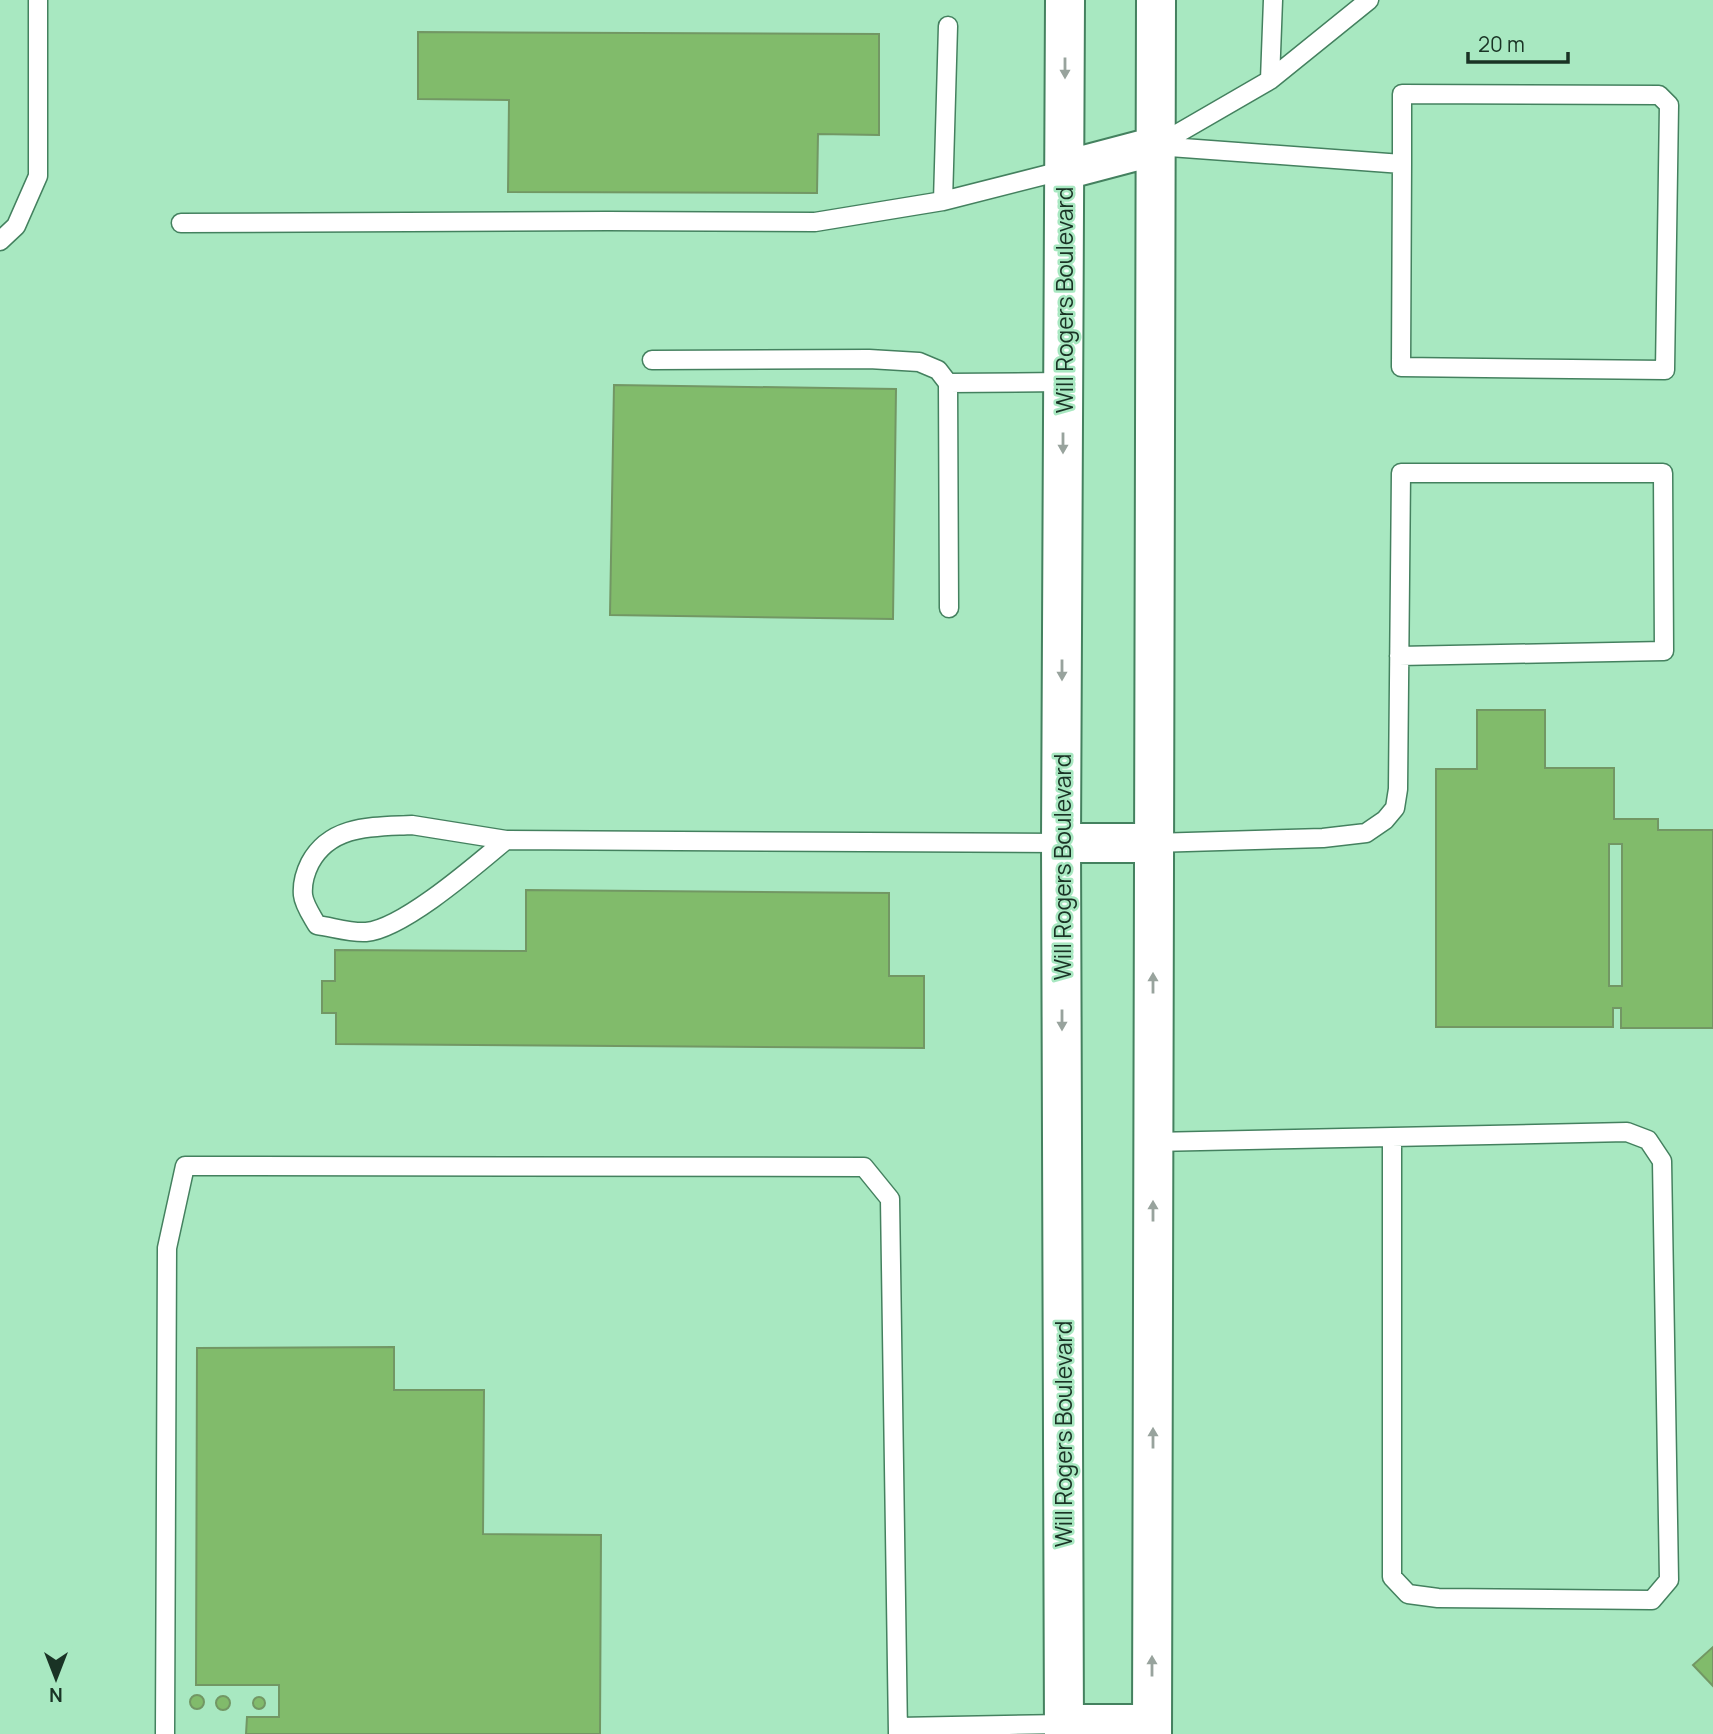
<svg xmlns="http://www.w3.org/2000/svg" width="1713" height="1734" viewBox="0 0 1713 1734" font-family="Manrope,sans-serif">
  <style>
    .building { fill: #81bb6b; stroke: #729764; stroke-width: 2; fill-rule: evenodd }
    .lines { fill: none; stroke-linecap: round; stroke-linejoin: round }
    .service-casing { stroke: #44815f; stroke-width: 21 }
    .secondary-casing { stroke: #44815f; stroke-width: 42 }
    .service { stroke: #fff; stroke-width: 18 }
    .secondary { stroke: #fff; stroke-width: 38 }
    .oneway { fill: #98a39d }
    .labels { text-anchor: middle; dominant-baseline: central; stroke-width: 5; stroke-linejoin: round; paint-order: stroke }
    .street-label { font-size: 23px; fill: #1a3325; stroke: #a8e8c1 }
  </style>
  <rect width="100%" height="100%" fill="#a8e8c1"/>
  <path class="building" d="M418 32 879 34V135L818 134 817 193 508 192 509 100 418 99Z
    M614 385 896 389 893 619 610 615Z
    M1477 710H1545V768H1614V819H1658V830H1713V1028H1621V1008H1613V1027H1436V769H1477ZM1609 844H1622V986H1609Z
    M526 890 889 893V976H924V1048L336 1044V1013H322V981H335V950L526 951Z
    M394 1347V1390H484L483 1534 601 1535 600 1734H246L247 1717H279V1685H196L197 1348Z
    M1713 1647V1686L1693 1665Z
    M190 1702a7 7 0 1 1 14 0a7 7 0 1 1-14 0Z
    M216 1703a7 7 0 1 1 14 0a7 7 0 1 1-14 0Z
    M253 1703a6 6 0 1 1 12 0a6 6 0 1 1-12 0Z"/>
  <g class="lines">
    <defs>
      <path id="service" d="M948 26 943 201 1065 170
        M1270 80 1273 0
        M1156 146 1402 164 1401 367 1665 370 1669 105 1659 95 1402 94V164
        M1156 146 1270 80 1369 0
        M181 223 607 221 815 222 943 201
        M0 241 16 226 38 176V0
        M652 360 869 359 919 362 938 370 948 383 949 608
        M948 383 1064 382
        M412 825 506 840C476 865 403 929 366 932 350 933 332 927 317 925 312 916 304 905 303 895 302 884 305 873 310 863 331 824 374 827 412 825Z
        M506 840 1061 843
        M1153 843 1323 838 1366 833 1385 820 1395 808 1398 789 1401 473H1663L1664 651 1399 656
        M1153 1142 1627 1132 1648 1140 1662 1161 1669 1580 1652 1600 1438 1598 1408 1594 1392 1577V1137
        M898 1727 1064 1724
        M165 1734 167 1248 185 1166 864 1167 890 1199 898 1734"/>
      <path id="secondary" d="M1065 170 1156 146
        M1061 843H1153
        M1064 1724H1152
        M1064 1734 1061 843 1065 0
        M1152 1734 1156 0"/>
    </defs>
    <use href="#service" class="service-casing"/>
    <use href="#secondary" class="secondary-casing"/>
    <use href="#service" class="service"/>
    <use href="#secondary" class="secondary"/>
  </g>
  <defs><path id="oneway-solid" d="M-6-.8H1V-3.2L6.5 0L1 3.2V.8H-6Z" transform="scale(1.75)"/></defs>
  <g class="oneway">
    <use href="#oneway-solid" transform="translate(1065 68) rotate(90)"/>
    <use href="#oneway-solid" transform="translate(1063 443) rotate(90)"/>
    <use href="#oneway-solid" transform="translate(1062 670) rotate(90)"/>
    <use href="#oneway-solid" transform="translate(1153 983) rotate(-90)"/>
    <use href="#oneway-solid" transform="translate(1062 1020) rotate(90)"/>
    <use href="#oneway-solid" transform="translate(1153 1211) rotate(-90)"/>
    <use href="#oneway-solid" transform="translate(1153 1438) rotate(-90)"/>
    <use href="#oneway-solid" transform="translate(1152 1666) rotate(-90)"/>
  </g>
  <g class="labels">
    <g class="street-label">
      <text transform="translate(1064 300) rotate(-90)">Will Rogers Boulevard</text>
      <text transform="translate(1062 867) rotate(-90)">Will Rogers Boulevard</text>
      <text transform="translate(1063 1434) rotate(-90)">Will Rogers Boulevard</text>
    </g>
  </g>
  <g transform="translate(56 1678) rotate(180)" stroke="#a8e8c1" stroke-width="5" paint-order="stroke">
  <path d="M0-5L12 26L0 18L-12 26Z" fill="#1a3325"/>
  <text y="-10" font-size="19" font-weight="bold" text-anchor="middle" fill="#1a3325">N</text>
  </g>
  <path d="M1468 52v10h100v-10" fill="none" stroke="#1a3325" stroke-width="3.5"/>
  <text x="1478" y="52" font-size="21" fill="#1a3325" stroke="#a8e8c1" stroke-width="5" paint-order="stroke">20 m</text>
</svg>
